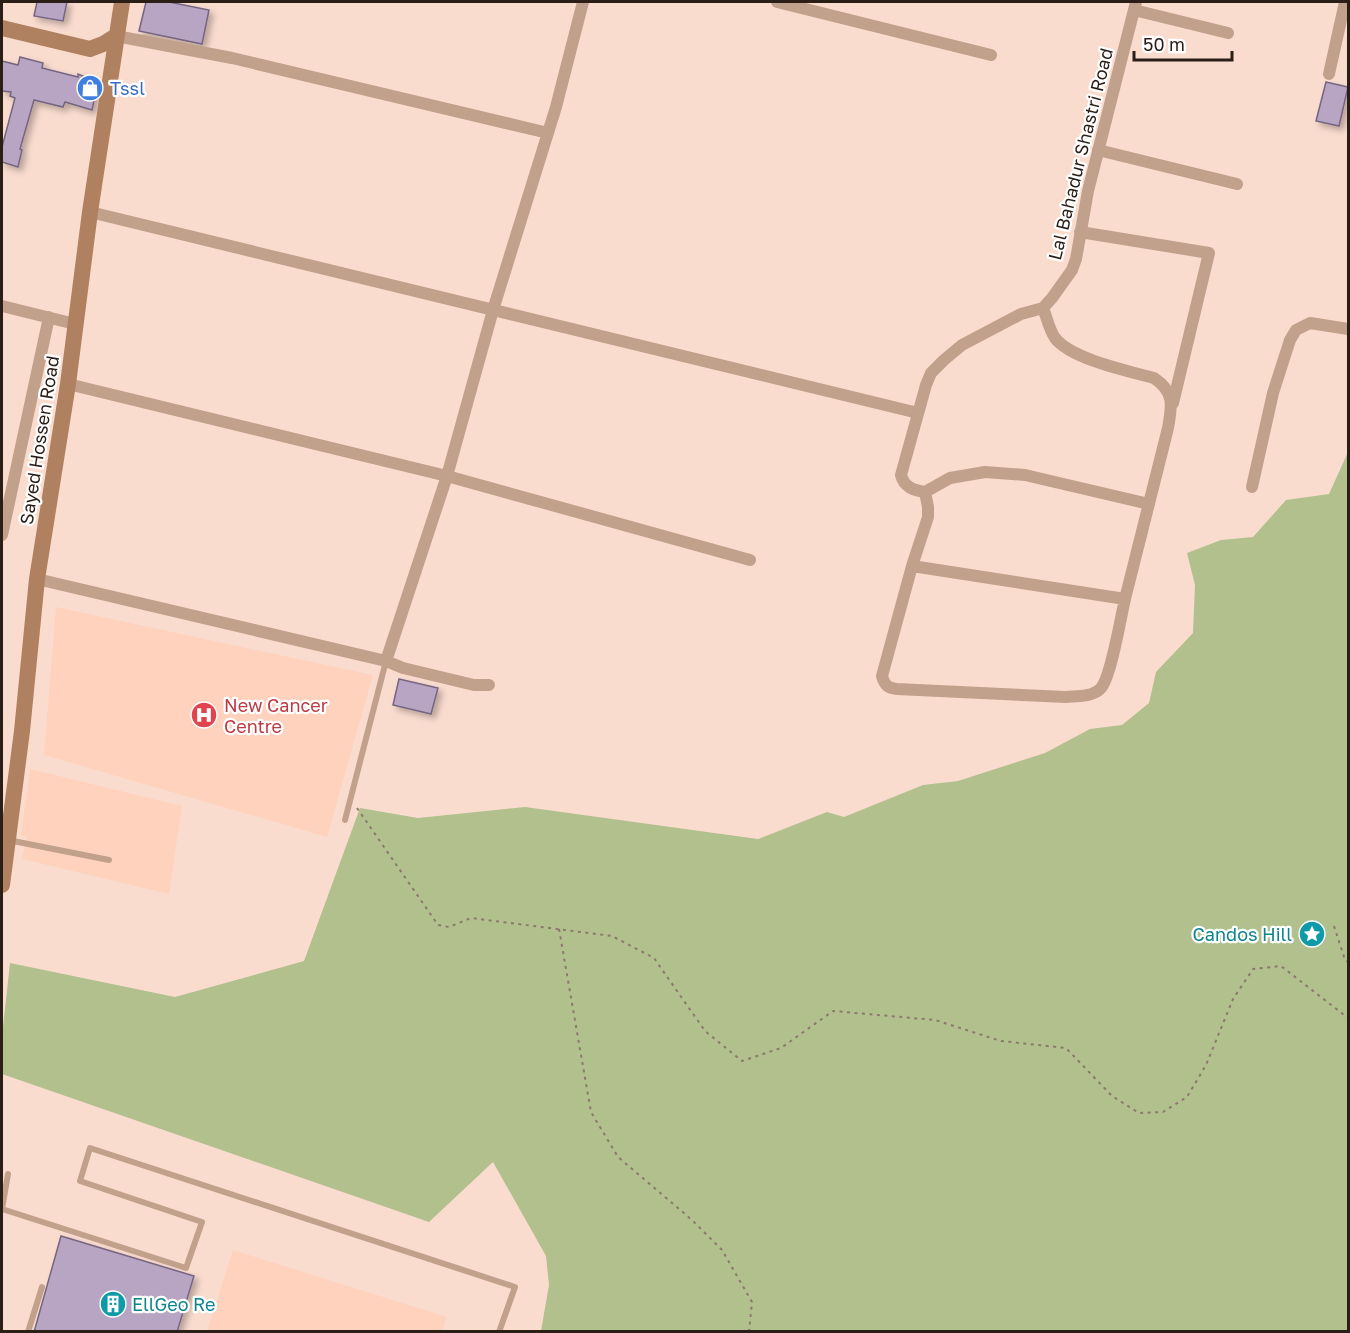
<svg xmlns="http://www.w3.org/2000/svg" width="1350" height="1333" viewBox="0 0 1350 1333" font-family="'Golos Text',sans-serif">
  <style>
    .built { fill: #fed2bd }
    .green { fill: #b1c08d }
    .building { fill: #b7a5c3; stroke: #766581; stroke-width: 1.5; filter: url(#shadow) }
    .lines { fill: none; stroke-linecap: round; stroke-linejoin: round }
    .path { stroke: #8d786e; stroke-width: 2; stroke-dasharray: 3 4.5; stroke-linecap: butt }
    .service { stroke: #c2a18c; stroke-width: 6 }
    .minor { stroke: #c2a18c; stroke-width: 12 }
    .secondary { stroke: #b08160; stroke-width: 16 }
    .labels { text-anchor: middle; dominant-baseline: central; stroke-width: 4.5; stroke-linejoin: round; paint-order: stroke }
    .shop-label { font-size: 18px; fill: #366cbe; stroke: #fff; text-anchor: start }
    .street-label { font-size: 18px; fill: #2b1e17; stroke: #fff }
    .health-label { font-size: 18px; fill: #be3a42; stroke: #fff; text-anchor: start }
    .culture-label { font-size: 18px; fill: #0d838f; stroke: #fff; text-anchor: end }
  </style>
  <defs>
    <filter id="shadow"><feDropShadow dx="4" dy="4" stdDeviation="3" flood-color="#0004"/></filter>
  </defs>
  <rect width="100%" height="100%" fill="#fadccf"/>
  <path class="built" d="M56 607 373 675 327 837 44 755Z
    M30 769 182 806 169 894 22 859 27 837 21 835Z
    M233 1250 447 1317 442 1331H207Z"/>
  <path class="green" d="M1348 452V1331H541L549 1285 546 1256 493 1162 429 1222 2 1074V1036L10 963 175 997 304 961 360 808 418 818 525 807 758 839 827 812 844 817 923 785 958 781 1045 753 1090 729 1122 725 1149 703 1156 672 1193 633 1195 585 1187 553 1221 540 1253 537 1286 500 1329 494Z"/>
  <path class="building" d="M37 2H67L63 21 34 16Z
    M146 2H169L209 10 202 44 139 31Z
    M20 57 43 63 42 68 78 77V74L98 82 92 110 65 102 63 107 34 100 20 149 22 150 18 167 2 162V147L15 98 10 96 11 92 2 91V61L18 65Z
    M1326 82 1348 87 1339 126 1316 121Z
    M399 679 438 688 431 714 393 705Z
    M61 1236 194 1276 177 1332H34Z"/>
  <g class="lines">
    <path class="path" d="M357 808 438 925 449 927 471 918 612 936 654 958 705 1031 742 1061 781 1048 833 1011 935 1020 1001 1041 1066 1048 1112 1096 1139 1113 1163 1112 1187 1097 1206 1065 1233 999 1253 969 1281 966 1348 1018
      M1334 926 1345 960 1348 962
      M559 929 591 1112 618 1157 692 1220 722 1250 752 1302 749 1332"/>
    <path class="service" d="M345 820 386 661
      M8 840 109 860
      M8 1174 2 1209 186 1268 202 1222 80 1181 90 1148 515 1287 499 1332
      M28 1332 42 1287"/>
    <path class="minor" d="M777 2 991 55
      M1134 10 1228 33
      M116 36 232 58 548 133
      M1329 74 1345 2
      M1098 150 1237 184
      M90 212 918 413
      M1080 232 1209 253 1173 403
      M2 306 75 324
      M1043 308 1021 314 962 345 944 360 931 373 926 385 901 475C904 487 913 490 925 492L950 478 985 472 1025 475 1149 504
      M1043 308 1052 298 1072 270 1076 259 1088 191 1136 2
      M68 384 447 476 750 560
      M1252 487 1273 393 1290 340 1296 330 1310 323 1348 329
      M925 492 928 507V517L912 566 882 676C885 686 888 688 897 689L1066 697C1078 696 1093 697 1101 688 1111 677 1121 616 1125 599 1139 542 1154 485 1168 428 1172 406 1175 392 1154 378 1128 371 1071 359 1055 338 1049 329 1047 318 1043 308
      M2 535 49 317
      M912 566 1125 599
      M37 579 386 661 403 668 474 685H489
      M386 661 447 476 493 310 556 107 583 2"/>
    <path class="secondary" d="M2 28 90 49 103 44 116 36
      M2 885 22 731 37 579 68 384 90 212 122 2"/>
  </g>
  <defs>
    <symbol id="shop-disc" viewBox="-11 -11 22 22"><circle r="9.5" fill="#3f7fe0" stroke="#fff"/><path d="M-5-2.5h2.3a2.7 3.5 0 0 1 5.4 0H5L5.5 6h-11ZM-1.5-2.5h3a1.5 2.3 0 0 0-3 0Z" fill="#fff"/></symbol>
    <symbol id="hospital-disc" viewBox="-11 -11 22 22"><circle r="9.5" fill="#e0444e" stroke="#fff"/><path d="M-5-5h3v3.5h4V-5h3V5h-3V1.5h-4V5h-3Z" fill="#fff"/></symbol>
    <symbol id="sight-disc" viewBox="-11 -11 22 22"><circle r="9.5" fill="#0f9aa8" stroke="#fff"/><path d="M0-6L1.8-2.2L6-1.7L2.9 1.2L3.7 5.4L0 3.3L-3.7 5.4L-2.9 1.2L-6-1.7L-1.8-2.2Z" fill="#fff"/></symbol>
    <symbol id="building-disc" viewBox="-11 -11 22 22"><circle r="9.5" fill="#0f9aa8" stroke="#fff"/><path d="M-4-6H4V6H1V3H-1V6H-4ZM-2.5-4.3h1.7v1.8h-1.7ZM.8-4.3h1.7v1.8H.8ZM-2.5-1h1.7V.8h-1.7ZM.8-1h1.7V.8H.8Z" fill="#fff"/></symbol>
  </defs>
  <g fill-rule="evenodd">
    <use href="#shop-disc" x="75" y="73" width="30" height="30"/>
    <use href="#hospital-disc" x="189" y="700" width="30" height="30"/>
    <use href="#sight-disc" x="1297" y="919" width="30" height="30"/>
    <use href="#building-disc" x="98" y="1289" width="30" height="30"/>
  </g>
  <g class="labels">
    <g class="shop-label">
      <text x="110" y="88">Tssl</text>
    </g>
    <g class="street-label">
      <text transform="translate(1080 154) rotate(-76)">Lal Bahadur Shastri Road</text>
      <text transform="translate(39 440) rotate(-81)">Sayed Hossen Road</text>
    </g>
    <g class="health-label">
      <text x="224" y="705">New Cancer<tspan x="224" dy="21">Centre</tspan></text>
    </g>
    <g class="culture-label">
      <text x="1292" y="934">Candos Hill</text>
      <text x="132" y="1304" text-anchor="start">EllGeo Re</text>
    </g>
  </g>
  <rect width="1350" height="1333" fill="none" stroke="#2b1e17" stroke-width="6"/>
  <path d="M1134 51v9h98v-9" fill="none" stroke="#2b1e17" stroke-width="3"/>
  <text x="1143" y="51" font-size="18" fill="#2b1e17" stroke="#ffffff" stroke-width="4.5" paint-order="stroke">50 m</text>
</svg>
